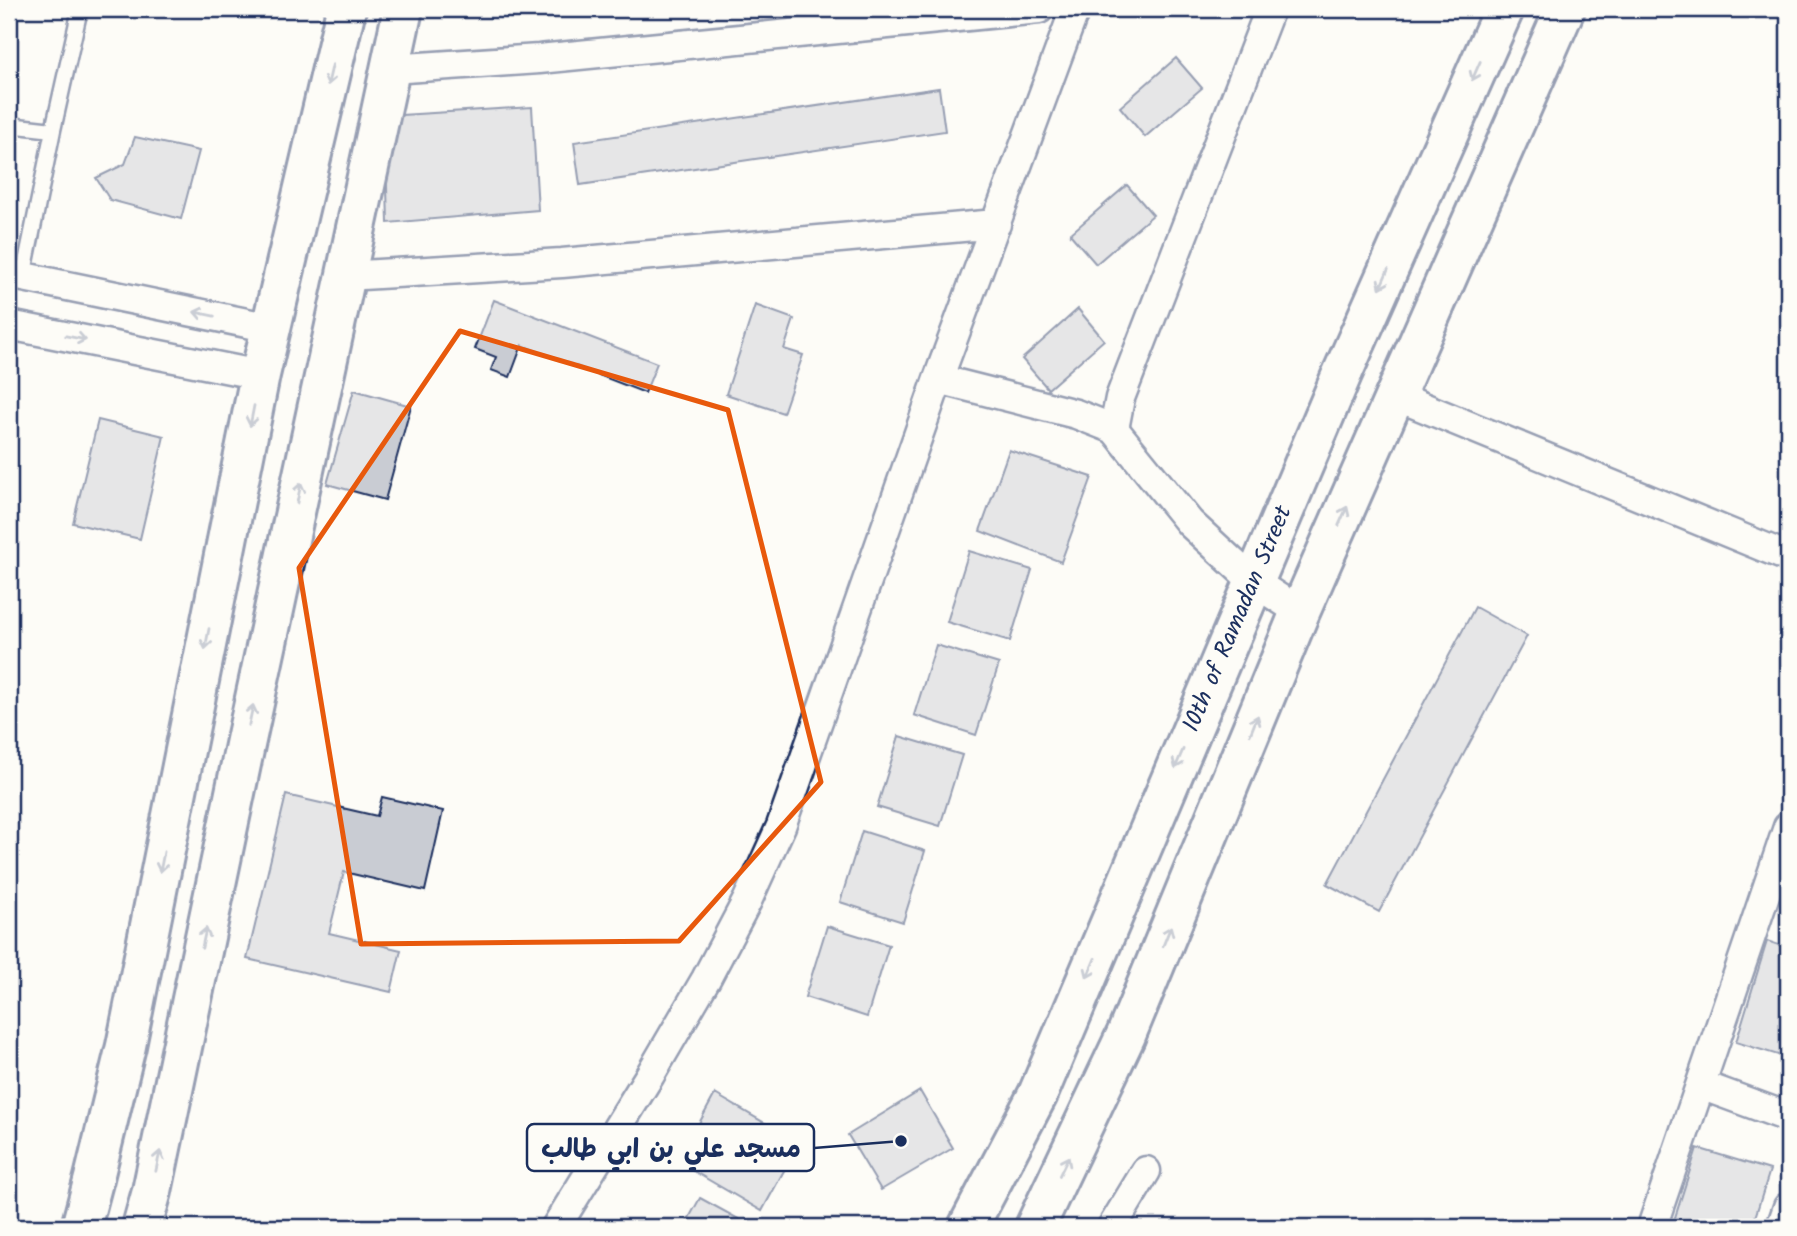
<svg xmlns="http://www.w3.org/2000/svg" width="1797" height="1236" viewBox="0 0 1797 1236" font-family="Kalam,'Playpen Sans Arabic',sans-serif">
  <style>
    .building { fill: #c9ccd3; stroke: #1b2f5e; stroke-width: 2 }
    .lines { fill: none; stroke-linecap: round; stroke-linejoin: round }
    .lane-casing { stroke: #1b2f5e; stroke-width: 19 }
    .street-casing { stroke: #1b2f5e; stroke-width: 33 }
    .primary-casing { stroke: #1b2f5e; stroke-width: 44 }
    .lane { stroke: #fdfcf7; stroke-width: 14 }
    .street { stroke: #fdfcf7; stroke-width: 28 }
    .primary { stroke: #fdfcf7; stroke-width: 38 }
    .oneway { stroke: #8c96aa }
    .marked { fill: none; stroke: #e8590c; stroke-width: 5; stroke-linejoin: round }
    .labels { text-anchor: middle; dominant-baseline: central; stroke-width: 5; stroke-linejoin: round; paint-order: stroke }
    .street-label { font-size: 24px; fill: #1b2f5e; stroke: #fdfcf7 }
    .leader { fill: none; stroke: #1b2f5e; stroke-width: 2.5 }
    .callout-dot { fill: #1b2f5e; stroke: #fdfcf7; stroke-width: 2.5 }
    .callout { fill: #fdfcf7; stroke: #1b2f5e; stroke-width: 2.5 }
    .callout-label { font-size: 26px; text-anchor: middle; font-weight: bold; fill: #1b2f5e }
  </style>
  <rect width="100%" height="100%" fill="#fdfcf7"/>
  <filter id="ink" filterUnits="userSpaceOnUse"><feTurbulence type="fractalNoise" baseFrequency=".0143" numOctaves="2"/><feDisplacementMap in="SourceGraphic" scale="14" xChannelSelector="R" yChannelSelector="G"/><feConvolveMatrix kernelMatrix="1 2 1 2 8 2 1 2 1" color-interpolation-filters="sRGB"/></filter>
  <g filter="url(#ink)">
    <path class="building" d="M449 9H492L450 13Z
      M1176 58 1202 88 1145 137 1120 107Z
      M939 88 945 131 580 185 574 142Z
      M532 107 538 210 388 223 385 116Z
      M135 137 199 151 181 219 110 200 96 178 125 164Z
      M1127 185 1153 215 1096 264 1070 234Z
      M494 300 657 363 645 393 522 345 510 377 491 370 496 357 475 349Z
      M755 305 794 319 784 349 803 355 783 413 726 394Z
      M1078 309 1104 340 1048 389 1022 359Z
      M354 390 411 406 385 500 327 484Z
      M98 420 164 436 140 539 73 523Z
      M1009 450 1092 477 1061 562 980 531Z
      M969 551 1032 570 1010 641 947 622Z
      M1475 607 1527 636 1379 912 1327 884Z
      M936 645 999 664 976 735 914 715Z
      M899 736 962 755 940 826 877 807Z
      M286 795 377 816 382 797 443 811 425 891 344 872 329 933 401 950 391 992 247 959Z
      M862 831 925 851 903 922 840 902Z
      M827 926 889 945 867 1017 805 997Z
      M1767 941 1788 948V1058L1736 1042Z
      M920 1091 953 1148 881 1190 848 1135Z
      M715 1094 799 1143 762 1211 678 1162Z
      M1697 1148 1770 1170 1752 1227H1672Z
      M700 1198 746 1223 743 1227H684Z"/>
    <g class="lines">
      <defs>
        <path id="lane" d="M9 125 53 130
          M23 277 53 130 80 9"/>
        <path id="street" d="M390 69 539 59 1039 9
          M9 274 271 328
          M345 276 562 263 996 224
          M9 325 260 375
          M938 379 1076 414 1114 429 1190 523 1254 582 1300 612
          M1396 396 1788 557
          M1114 429 1120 398 1270 9
          M1701 1085 1788 1117
          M556 1227 650 1075 706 979 747 901 781 826 938 379 1075 9
          M1112 1227 1146 1171
          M1652 1227 1788 827
          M1781 1227 1788 1207"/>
        <path id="primary" d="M81 1227 94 1178 126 1046 260 375 346 9
          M142 1227 152 1191 245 745 403 9
          M968 1227 1038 1094 1342 374 1504 9
          M1035 1227 1126 1035 1300 612 1565 9"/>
      </defs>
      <use href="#lane" class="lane-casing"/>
      <use href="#street" class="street-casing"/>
      <use href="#primary" class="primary-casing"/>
      <use href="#lane" class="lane"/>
      <use href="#street" class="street"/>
      <use href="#primary" class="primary"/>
    </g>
    <defs><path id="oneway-shaft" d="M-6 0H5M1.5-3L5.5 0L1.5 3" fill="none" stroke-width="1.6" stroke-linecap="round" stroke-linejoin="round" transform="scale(1.75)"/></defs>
    <g class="oneway">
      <use href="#oneway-shaft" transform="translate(1476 71) rotate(114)"/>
      <use href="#oneway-shaft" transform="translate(330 75) rotate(103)"/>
      <use href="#oneway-shaft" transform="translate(1384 279) rotate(114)"/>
      <use href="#oneway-shaft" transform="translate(204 314) rotate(-168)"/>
      <use href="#oneway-shaft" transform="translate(76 338) rotate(11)"/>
      <use href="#oneway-shaft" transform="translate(252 416) rotate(101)"/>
      <use href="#oneway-shaft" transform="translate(299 493) rotate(-78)"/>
      <use href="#oneway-shaft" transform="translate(1343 516) rotate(-66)"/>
      <use href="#oneway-shaft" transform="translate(207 639) rotate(101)"/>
      <use href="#oneway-shaft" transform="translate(251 715) rotate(-78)"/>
      <use href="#oneway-shaft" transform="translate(1254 725) rotate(-68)"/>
      <use href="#oneway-shaft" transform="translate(1179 759) rotate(113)"/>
      <use href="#oneway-shaft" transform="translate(162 862) rotate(101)"/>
      <use href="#oneway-shaft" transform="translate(1167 936) rotate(-68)"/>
      <use href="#oneway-shaft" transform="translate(204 938) rotate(-78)"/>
      <use href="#oneway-shaft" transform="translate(1091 968) rotate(113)"/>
      <use href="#oneway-shaft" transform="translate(158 1161) rotate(-78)"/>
      <use href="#oneway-shaft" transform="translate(1064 1166) rotate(-64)"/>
    </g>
  </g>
  <path d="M0 0H1797V1236H0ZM460 331 728 410 821 782 679 941 361 944 299 568Z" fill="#fdfcf7" fill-opacity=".55" fill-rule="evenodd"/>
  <path class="marked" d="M460 331 728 410 821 782 679 941 361 944 299 568Z"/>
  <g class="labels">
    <g class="street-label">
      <text transform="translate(1238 619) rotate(-67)">10th of Ramadan Street</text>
    </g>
  </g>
  <path class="leader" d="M901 1141L814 1148"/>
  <circle class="callout-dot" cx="901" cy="1141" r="7"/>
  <rect class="callout" x="527" y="1124" width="287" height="47" rx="7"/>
  <g class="callout-label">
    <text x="671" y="1157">مسجد علي بن ابي طالب</text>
  </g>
  <rect width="1797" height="1236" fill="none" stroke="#fdfcf7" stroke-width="35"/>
  <rect x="18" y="18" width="1762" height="1201" fill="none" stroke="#1b2f5e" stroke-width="2.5" filter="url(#ink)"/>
</svg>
